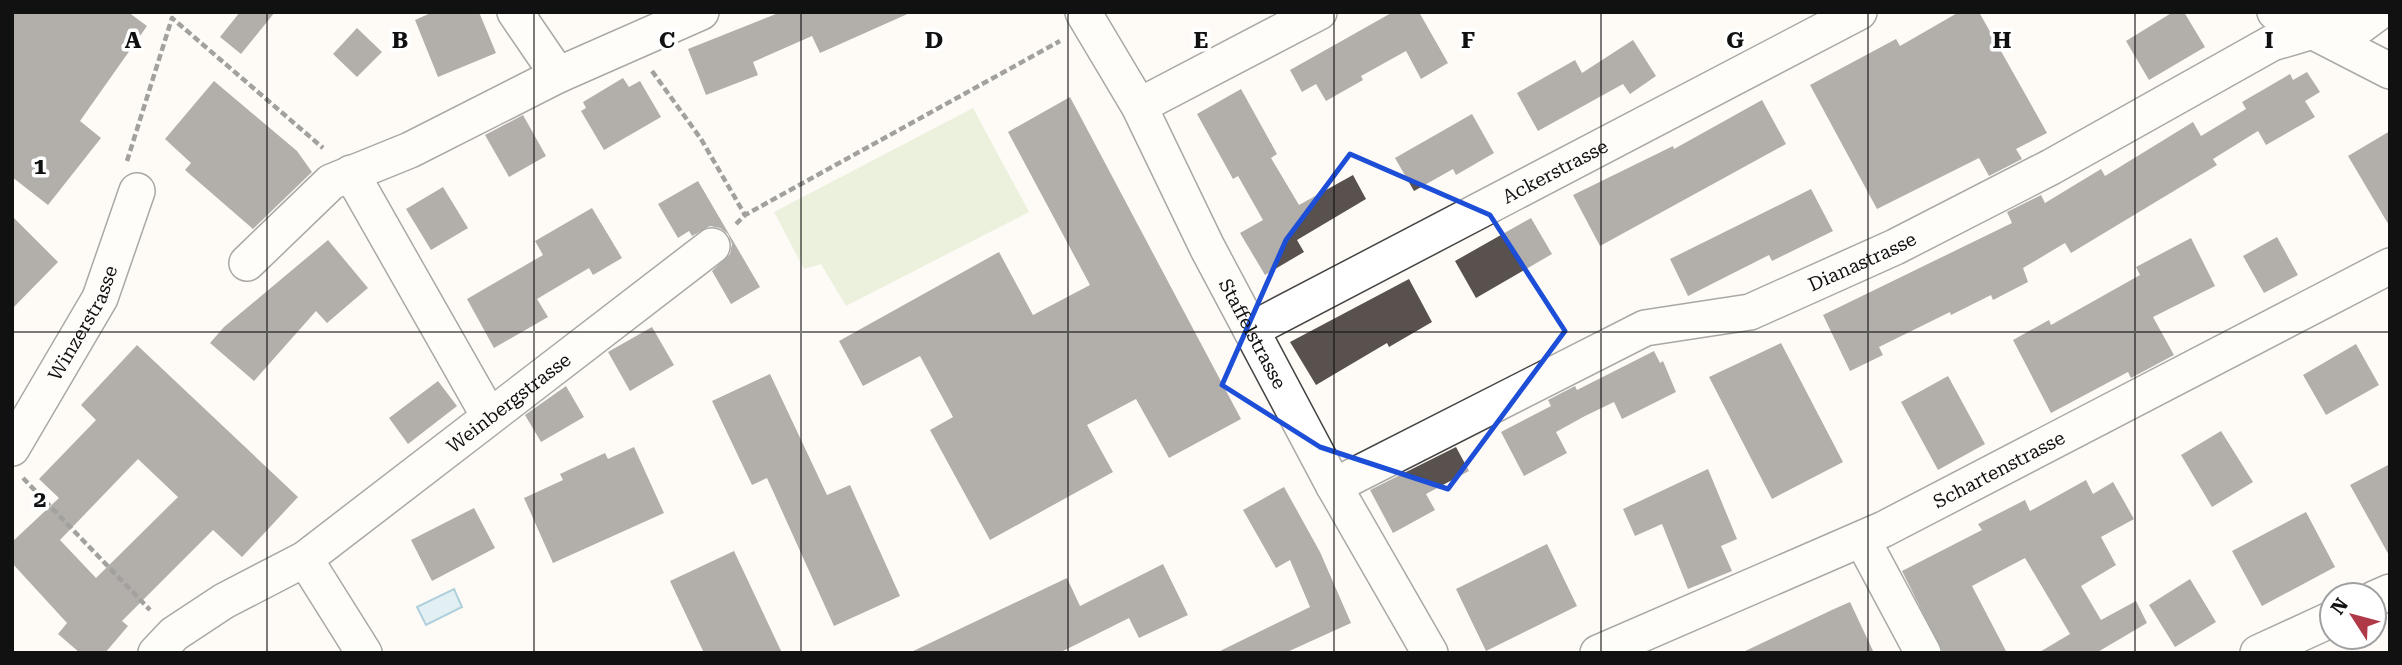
<svg xmlns="http://www.w3.org/2000/svg" width="2402" height="665" viewBox="0 0 2402 665" font-family="'Roboto Serif',serif">
  <style>
    .green { fill: #d7e5c2 }
    .water { fill: #c0e1ef; stroke: #509abd; stroke-width: 2 }
    .building { fill: #58514e; fill-rule: evenodd }
    .lines { fill: none; stroke-linecap: round; stroke-linejoin: round }
    .minor-casing { stroke: #444; stroke-width: 38 }
    .path { stroke: #333; stroke-width: 4.5; stroke-dasharray: 7 3.5; stroke-linecap: butt }
    .minor { stroke: #fff; stroke-width: 35 }
    .marked { fill: none; stroke: #1d4ed8; stroke-width: 5; stroke-linejoin: round }
    .grid { fill: none; stroke: #111; stroke-width: 2; stroke-opacity: 0.55 }
    .labels { text-anchor: middle; dominant-baseline: central; stroke-width: 7; stroke-linejoin: round; paint-order: stroke }
    .street-label { font-size: 19px; fill: #111; stroke: #fff }
    .grid-label { font-size: 23px; text-anchor: middle; font-weight: bold; fill: #111; stroke: #fff; stroke-width: 7; stroke-linejoin: round; paint-order: stroke }
  </style>
  <rect width="100%" height="100%" fill="#fefbf6"/>
  <path class="green" d="M973 108 1029 212 846 306 821 264 804 269 774 212Z"/>
  <path class="water" d="M454 589 462 607 426 625 417 607Z"/>
  <path class="building" d="M12 12H128L147 26 80 121 101 138 48 205 12 177Z
    M240 12H275L241 54 220 37Z
    M433 12H479L496 53 438 77 415 20Z
    M781 12H912L820 53 812 36 753 62 758 75 706 95 688 49Z
    M1393 12H1419L1448 63 1421 79 1406 51 1361 76 1363 80 1326 101 1316 84 1302 92 1290 70Z
    M1959 12H1979L2047 133 2016 149 2022 159 1989 176 1979 158 1877 209 1810 85 1896 39 1900 46Z
    M2173 12H2184L2205 47 2149 80 2126 41Z
    M357 28 382 52 357 77 333 54Z
    M1633 40 1656 76 1630 94 1623 84 1538 131 1517 93 1575 60 1582 73Z
    M2307 72 2320 92 2305 101 2315 117 2266 145 2258 131 2213 159 2217 165 2071 253 2065 243 2023 268 2028 282 1993 300 1991 295 1951 315 1950 312 1879 347 1883 355 1850 371 1823 315 2012 223 2007 212 2041 195 2045 203 2101 169 2105 176 2193 122 2201 136 2246 109 2242 102 2290 74 2293 80Z
    M623 78 629 87 640 81 661 117 604 150 581 111 586 108 583 102Z
    M214 81 297 151 312 172 253 229 185 170 191 163 165 139Z
    M1241 89 1277 154 1271 158 1299 205 1353 175 1366 199 1297 240 1304 252 1265 275 1240 233 1263 220 1238 176 1233 179 1197 114Z
    M1070 97 1241 419 1169 458 1136 399 1087 425 1113 472 990 540 930 430 953 417 920 356 863 386 839 341 999 252 1033 315 1090 285 1008 132Z
    M1762 100 1786 144 1600 246 1573 195 1673 146 1674 149Z
    M1472 114 1494 153 1456 175 1453 169 1414 191 1395 158Z
    M523 115 546 156 509 177 485 135Z
    M2390 131V227L2348 156Z
    M698 181 760 287 731 304 712 271 730 254 732 244 728 234 720 228 710 226 692 236 689 231 678 238 658 204Z
    M443 187 468 228 431 250 406 209Z
    M1811 189 1833 231 1772 261 1769 255 1688 296 1670 259Z
    M592 208 622 258 593 275 589 268 537 299 548 317 494 348 467 299 543 255 535 241Z
    M12 216 58 262 12 309Z
    M1531 218 1552 254 1476 298 1455 261Z
    M2277 237 2298 275 2264 293 2243 256Z
    M2191 238 2215 286 2153 317 2174 355 2131 378 2128 372 2051 413 2013 340 2049 320 2051 325 2140 275 2136 267Z
    M328 240 368 288 327 323 316 311 254 381 210 343 224 327Z
    M1409 279 1432 322 1389 347 1387 343 1316 385 1290 342Z
    M652 327 674 365 630 391 608 352Z
    M1781 343 1843 462 1772 499 1709 377Z
    M2356 344 2379 385 2326 415 2303 375Z
    M137 345 298 497 242 557 213 530 122 621 128 626 105 653H80L58 634 67 623 12 563V542L59 498 39 479 96 420 81 405ZM138 459 178 497 96 578 60 540Z
    M1654 351 1660 363 1663 361 1676 392 1622 419 1614 402 1585 416 1556 432 1567 453 1524 476 1501 432 1551 406 1548 400 1575 386 1577 390Z
    M770 374 827 495 850 485 900 596 834 626 767 478 752 485 712 401Z
    M1948 376 1985 444 1938 470 1901 402Z
    M438 381 457 406 408 444 389 418Z
    M566 386 584 417 541 442 525 415Z
    M2221 431 2253 482 2212 507 2181 455Z
    M634 447 664 513 553 563 524 498 563 480 560 474 605 453 608 459Z
    M1456 447 1469 471 1426 494 1435 510 1393 533 1370 490Z
    M2390 464V557L2350 485Z
    M1708 469 1737 539 1721 546 1732 571 1688 589 1662 524 1635 536 1623 509Z
    M2086 480 2093 494 2113 482 2134 519 2101 537 2116 565 2081 586 2101 620 2136 601 2147 623 2096 653H2038L2070 634 2025 558 1972 586 2007 653H1943L1902 571 1982 530 1978 524 2025 500 2030 511Z
    M1284 487 1320 552 1351 623 1285 653H1216L1310 607 1290 560 1276 568 1243 510Z
    M474 508 495 548 432 581 411 540Z
    M2306 512 2335 567 2262 606 2232 551Z
    M1547 544 1577 606 1486 651 1456 589Z
    M734 551 782 653H704L670 581Z
    M1163 564 1188 615 1139 638 1129 618 1059 653H909L1067 578 1080 606Z
    M2190 579 2216 622 2175 647 2149 605Z
    M1850 602 1874 653H1741L1834 609Z"/>
  <g class="lines">
    <defs>
      <g id="minor">
        <path d="M515 12 558 75 701 12"/>
        <path id="s1" d="M1083 12 1139 106 1207 247 1334 486 1430 653"/>
        <path d="M2275 12 2390 71"/>
        <path d="M1139 106 1319 12"/>
        <path d="M351 173 489 416"/>
        <path d="M247 263 331 182 410 150 558 75"/>
        <path id="s2" d="M1251 330 1859 12"/>
        <path id="s3" d="M12 448 100 298 137 191"/>
        <path id="s4" d="M1334 486 1645 328 1750 312 1895 247 2051 167 2272 43 2313 31H2338L2360 26 2379 12"/>
        <path d="M1862 539 1923 653"/>
        <path d="M305 559 364 653"/>
        <path d="M2374 599 2390 592"/>
        <path id="s5" d="M156 653 174 634 224 601 305 559 712 246"/>
        <path id="s6" d="M1598 653 1884 529 2390 266"/>
        <path d="M2258 653 2332 619"/>
      </g>
    </defs>
    <use href="#minor" class="minor-casing"/>
    <path class="path" d="M652 71 701 139 745 215
      M127 161 172 18 323 148
      M736 224 745 215 1060 41
      M23 478 150 610"/>
    <use href="#minor" class="minor"/>
  </g>
  <path d="M0 0H2402V665H0ZM1350 154 1490 215 1565 331 1448 489 1320 447 1222 385 1286 240Z" fill="#fefbf6" fill-opacity=".55" fill-rule="evenodd"/>
  <path class="marked" d="M1350 154 1490 215 1565 331 1448 489 1320 447 1222 385 1286 240Z"/>
  <path class="grid" d="M267 12V653M534 12V653M801 12V653M1068 12V653M1334 12V653M1601 12V653M1868 12V653M2135 12V653M12 332H2390"/>
  <g class="labels">
    <g class="street-label">
      <text stroke="none"><textPath href="#s2" startOffset="343">Ackerstrasse</textPath></text>
      <text stroke="none"><textPath href="#s4" startOffset="578">Dianastrasse</textPath></text>
      <text stroke="none"><textPath href="#s3" startOffset="144">Winzerstrasse</textPath></text>
      <text stroke="none"><textPath href="#s1" startOffset="364">Staffelstrasse</textPath></text>
      <text stroke="none"><textPath href="#s5" startOffset="434">Weinbergstrasse</textPath></text>
      <text stroke="none"><textPath href="#s6" startOffset="441">Schartenstrasse</textPath></text>
    </g>
  </g>
  <g class="grid-label">
    <text x="133" y="48">A</text>
    <text x="400" y="48">B</text>
    <text x="667" y="48">C</text>
    <text x="934" y="48">D</text>
    <text x="1201" y="48">E</text>
    <text x="1468" y="48">F</text>
    <text x="1735" y="48">G</text>
    <text x="2002" y="48">H</text>
    <text x="2269" y="48">I</text>
    <text x="40" y="174">1</text>
    <text x="40" y="507">2</text>
  </g>
  <rect width="2402" height="665" fill="none" stroke="#111111" stroke-width="28"/>
  <g transform="translate(2353 616) rotate(306)"><circle r="33" fill="#ffffff" stroke="#a0a0a0" stroke-width="2"/>
  <path d="M0-5L12 26L0 18L-12 26Z" fill="#b03948"/>
  <text y="-10" font-size="19" font-weight="bold" text-anchor="middle" fill="#111111">N</text>
  </g>
</svg>
